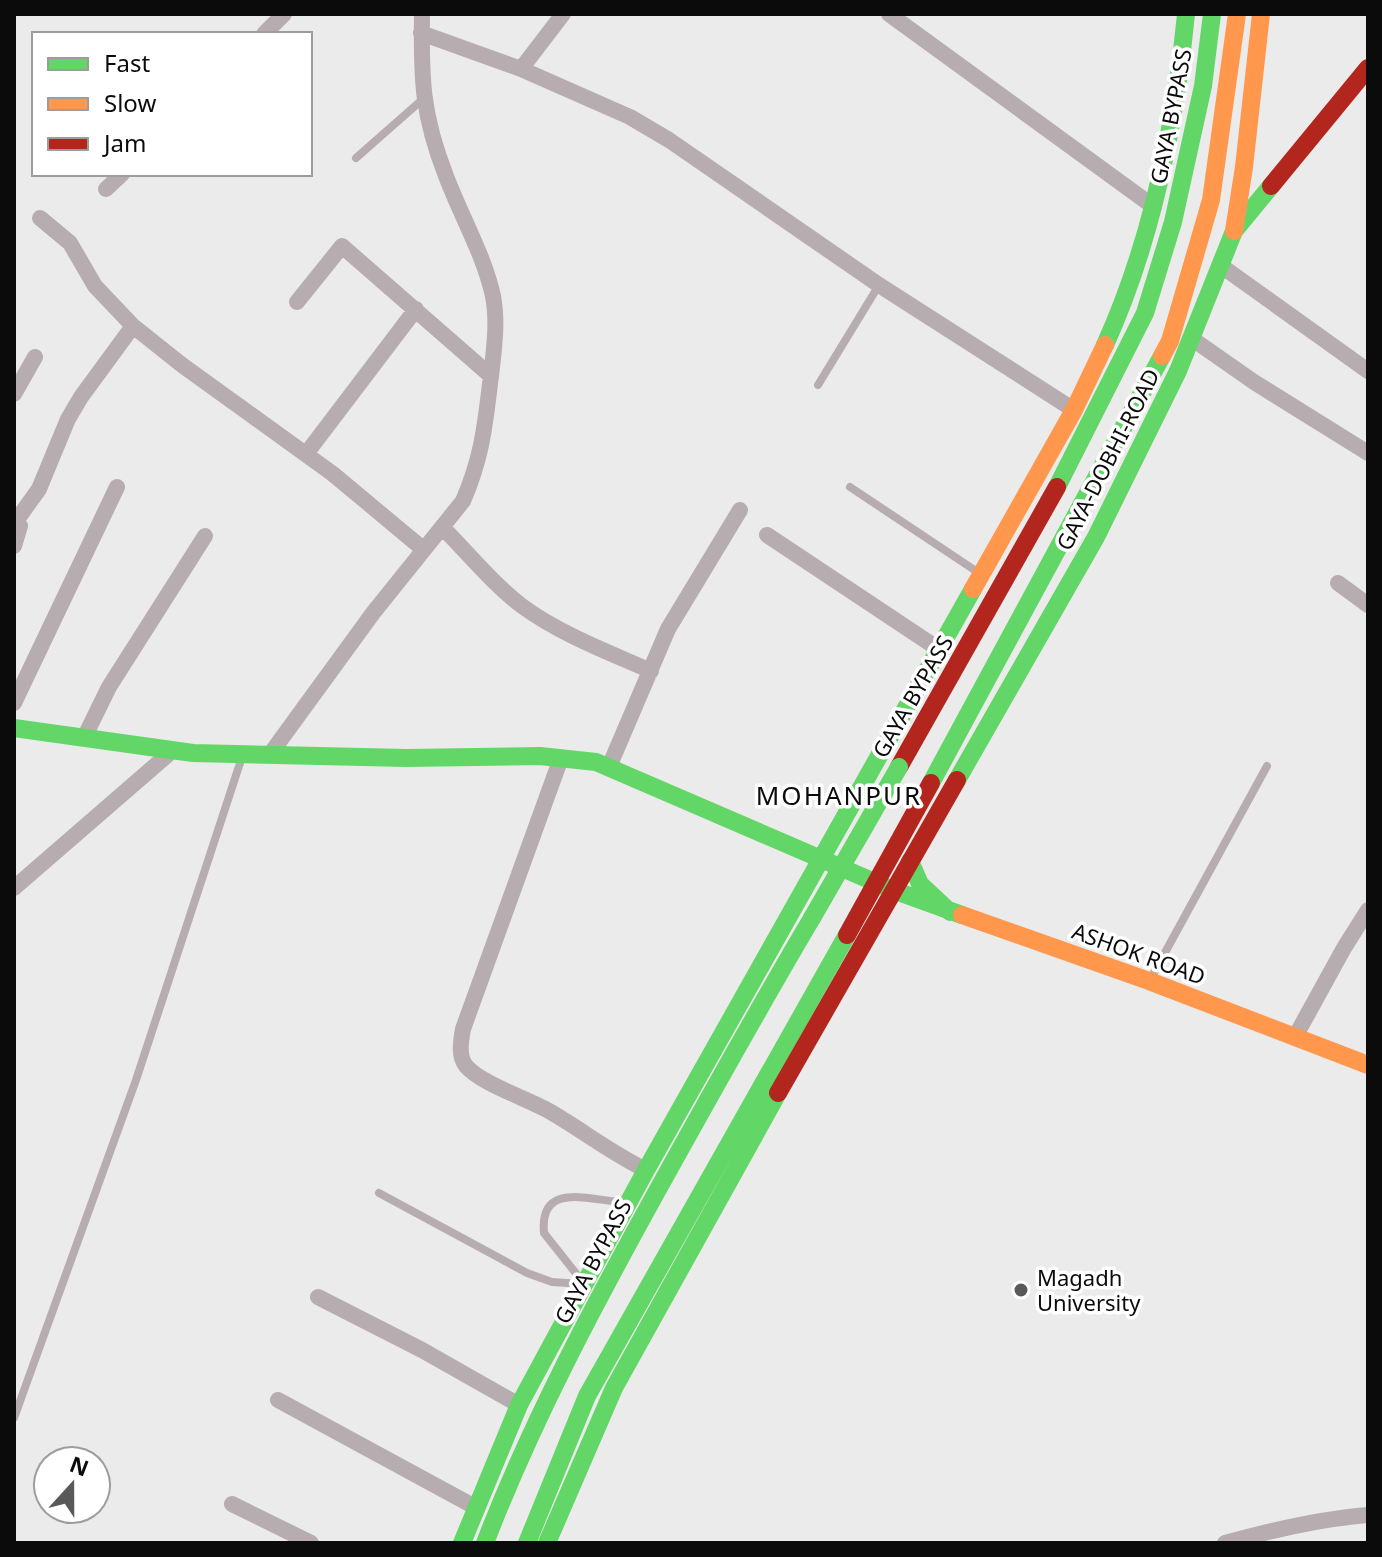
<svg xmlns="http://www.w3.org/2000/svg" width="1382" height="1557" viewBox="0 0 1382 1557" font-family="'Noto Sans',sans-serif">
  <style>
    .lines { fill: none; stroke-linecap: round; stroke-linejoin: round }
    .lane { stroke: #b7adb0; stroke-width: 8 }
    .street { stroke: #b7adb0; stroke-width: 16 }
    .fast { stroke: #63d668; stroke-width: 18 }
    .slow { stroke: #ff974d; stroke-width: 18 }
    .jam { stroke: #b3261e; stroke-width: 18 }
    .fast-bridge { stroke: #63d668; stroke-width: 18 }
    .jam-bridge { stroke: #b3261e; stroke-width: 18 }
    .poi-dot { fill: #59595a; stroke: #fff; stroke-width: 3 }
    .labels { text-anchor: middle; dominant-baseline: central; stroke-width: 7; stroke-linejoin: round; paint-order: stroke }
    .street-label { font-size: 22px; fill: #0b0b0c; stroke: #fff }
    .poi-label { font-size: 22px; fill: #0b0b0c; stroke: #fff; text-anchor: start }
    .quarter-label { font-size: 26px; letter-spacing: 2px; fill: #0b0b0c; stroke: #fff }
  </style>
  <rect width="100%" height="100%" fill="#ebebeb"/>
  <g class="lines">
    <path class="lane" d="M356 158 423 99
      M818 385 879 285
      M850 487 979 573
      M1150 980 1267 766
      M379 1193 527 1273 552 1282 581 1284
      M582 1281 544 1233C539 1180 591 1201 623 1202
      M14 1418 136 1080 242 757"/>
    <path class="street" d="M889 14 1154 207
      M421 33 521 69 630 117 669 140 879 285 1074 410
      M264 34 284 14
      M521 69 563 14
      M106 189 122 174
      M40 218 70 243 95 286 133 326 182 365 333 474 423 549
      M1220 265 1368 371
      M297 302 342 246 491 376
      M1191 338 1254 382 1368 453
      M14 394 35 357
      M306 454 416 309
      M14 520 20 526 14 546
      M16 521 39 489 68 419 81 397 133 326
      M442 527C468 553 493 584 522 606 560 634 608 652 651 671
      M767 535 940 650
      M1338 583 1368 605
      M14 703 117 487
      M84 738 109 687 205 536
      M271 753 373 613 463 501C483 455 485 423 491 376 494 350 498 322 493 296 484 255 461 216 446 176 422 115 421 79 422 14
      M561 758 463 1029C461 1041 458 1056 466 1066 480 1083 528 1099 549 1111 582 1130 611 1153 646 1170
      M609 767 668 629 740 510
      M14 888 172 751
      M1295 1037 1344 948 1368 910
      M318 1297 422 1350 519 1405
      M278 1400 475 1507
      M232 1504 311 1543
      M1225 1543C1272 1530 1319 1519 1368 1515"/>
    <path class="fast" d="M1105 345C1152 241 1175 127 1186 14
      M1057 487 1145 313 1173 222 1203 86 1212 14
      M14 728 193 753 406 758 540 756 596 762 893 890 962 915
      M957 780 1096 537 1178 371 1234 231 1271 186
      M931 783 1162 356
      M910 861 920 884 950 912
      M462 1543 519 1405 646 1170 973 589
      M485 1543C532 1421 593 1307 656 1193 707 1101 758 1009 812 918
      M527 1543 587 1396 847 935
      M547 1543 614 1388 778 1093"/>
    <path class="slow" d="M1234 231 1244 167 1261 14
      M1162 356 1170 341 1211 200 1237 14
      M973 589 1074 410 1105 345
      M962 915 1149 981 1368 1065"/>
    <path class="jam" d="M1271 186 1368 68
      M899 767 1057 487
      M778 1093 957 780"/>
    <path class="fast-bridge" d="M812 918 899 767"/>
    <path class="jam-bridge" d="M847 935 931 783"/>
  </g>
  <circle class="poi-dot" cx="1021" cy="1290" r="8"/>
  <g class="labels">
    <g class="street-label">
      <text transform="translate(1170 116) rotate(-79)">GAYA BYPASS</text>
      <text transform="translate(1107 459) rotate(-63)">GAYA-DOBHI-ROAD</text>
      <text transform="translate(912 696) rotate(-60)">GAYA BYPASS</text>
      <text transform="translate(1139 953) rotate(20)">ASHOK ROAD</text>
      <text transform="translate(592 1261) rotate(-62)">GAYA BYPASS</text>
    </g>
    <g class="poi-label">
      <text x="1037" y="1277">Magadh<tspan x="1037" dy="25">University</tspan></text>
    </g>
    <g class="quarter-label">
      <text x="839" y="795">MOHANPUR</text>
    </g>
  </g>
  <rect width="1382" height="1557" fill="none" stroke="#0b0b0c" stroke-width="32"/>
  <rect x="32" y="32" width="280" height="144" fill="#ffffff" stroke="#9d9d9e" stroke-width="2"/>
  <rect x="48" y="58" width="40" height="12" fill="#63d668" stroke="#9d9d9e" stroke-width="2"/>
  <text x="104" y="72" font-size="24" fill="#0b0b0c">Fast</text>
  <rect x="48" y="98" width="40" height="12" fill="#ff974d" stroke="#9d9d9e" stroke-width="2"/>
  <text x="104" y="112" font-size="24" fill="#0b0b0c">Slow</text>
  <rect x="48" y="138" width="40" height="12" fill="#b3261e" stroke="#9d9d9e" stroke-width="2"/>
  <text x="104" y="152" font-size="24" fill="#0b0b0c">Jam</text>
  <g transform="translate(72 1485) rotate(21)"><circle r="38" fill="#ffffff" stroke="#9d9d9e" stroke-width="2"/>
  <path d="M0-6L14 30L0 20L-14 30Z" fill="#59595a"/>
  <text y="-12" font-size="22" font-weight="bold" text-anchor="middle" fill="#0b0b0c">N</text>
  </g>
</svg>
